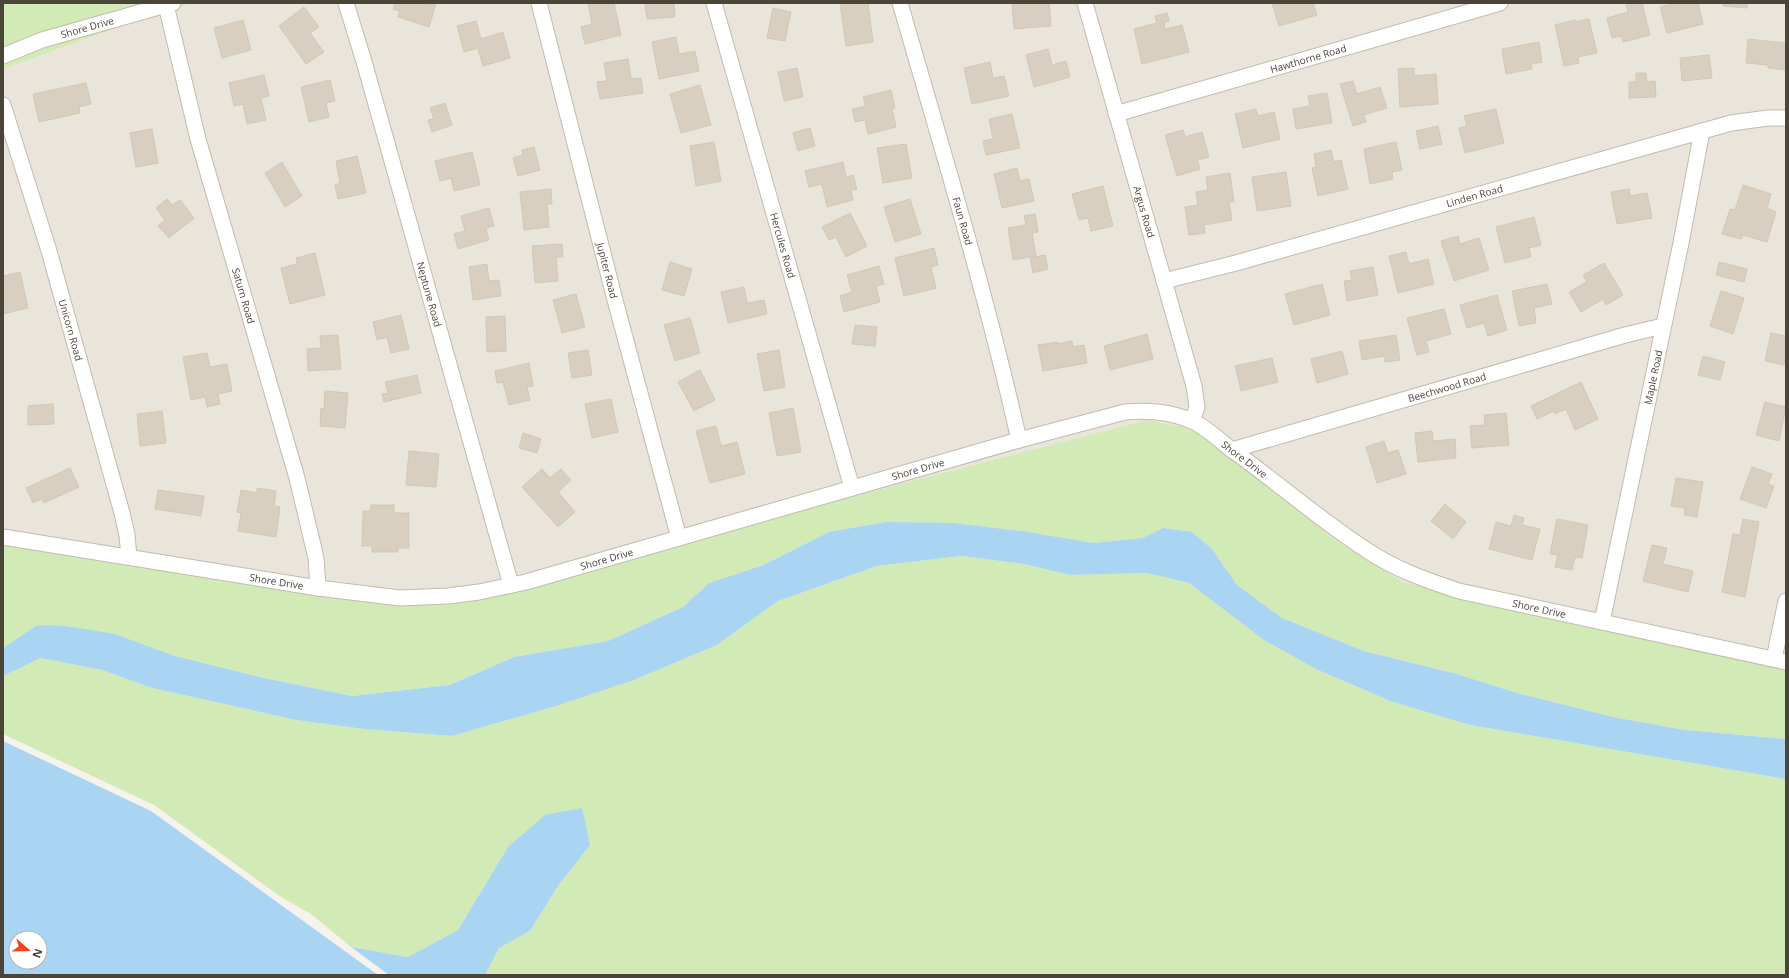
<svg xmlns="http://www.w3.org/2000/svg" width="1789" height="978" viewBox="0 0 1789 978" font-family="'Open Sans',sans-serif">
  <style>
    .residential { fill: #eae5da }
    .green { fill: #d2eab5 }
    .water { fill: #a9d4f2; fill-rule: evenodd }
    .building { fill: #d8cfc1; stroke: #d3c7b4 }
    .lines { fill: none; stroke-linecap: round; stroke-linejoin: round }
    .minor-casing { stroke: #c2bbae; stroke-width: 17 }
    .minor { stroke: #fff; stroke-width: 15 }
    .labels { text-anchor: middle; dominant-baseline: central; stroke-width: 3; stroke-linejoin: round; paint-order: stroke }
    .street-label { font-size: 10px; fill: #4b4439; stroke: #fff }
  </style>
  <rect width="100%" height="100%" fill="#f6f3ec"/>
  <path class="residential" d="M194 3H1786V669L1403 582 1335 540 682 541 414 603 3 542V69L158 13Z"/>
  <path class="green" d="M3 3H194L158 13 3 69Z
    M1148 420 1203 431 1335 540 1403 582 1786 669V739L1685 730 1613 717 1517 693 1457 674 1364 651 1282 618 1237 585 1212 549 1192 532 1163 528 1143 538 1093 543 1021 531 953 523 886 522 829 532 762 565 709 583 683 607 608 641 514 657 450 685 352 696 264 678 175 656 115 634 37 625 3 648V542L414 603 682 541Z
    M961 556 1024 564 1070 575 1147 573 1189 583 1318 670 1393 702 1470 725 1786 779V975H485L499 948 530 931 558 886 590 845 508 847 458 930 408 957 351 947 311 914 281 897 154 805 3 734V676L41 658 102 670 152 688 296 720 364 729 452 736 553 707 634 680 717 645 778 601 877 566Z"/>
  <path class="water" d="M886 522 953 523 1021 531 1093 543 1143 538 1163 528 1192 532 1212 549 1237 585 1282 618 1364 651 1457 674 1517 693 1613 717 1685 730 1786 739V779L1470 725 1393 702 1318 670 1264 640 1189 583 1147 573 1070 575 1024 564 961 556 877 566 778 601 717 645 634 680 553 707 452 736 364 729 296 720 152 688 102 670 41 658 3 676V648L37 625 65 626 115 634 175 656 264 678 352 696 450 685 514 657 608 641 683 607 709 583 763 565 829 532Z
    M3 741 151 811 378 975H3ZM16 938H40V962H16Z
    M582 808 590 845 558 886 530 931 499 948 485 975H389L351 947 408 957 458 930 508 847 545 815Z"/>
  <path class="building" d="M395 3 436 4 429 27 398 17 400 11 393 9Z
    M593 3H614L621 35 585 44 581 27 592 24 588 4Z
    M650 3H674L675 17 647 19 645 5Z
    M840 3H868L873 42 846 46Z
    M1012 3H1049L1051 26 1014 29Z
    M1272 3H1313L1317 15 1279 26Z
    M1626 3H1642L1650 35 1623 42 1621 36 1612 38 1607 18 1628 12Z
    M1676 3H1698L1703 24 1667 33 1660 7Z
    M1723 3H1748L1747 8 1723 6Z
    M304 7 319 27 310 33 324 52 306 64 279 26Z
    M773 8 791 12 785 41 767 38Z
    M1167 13 1169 21 1164 23 1165 29 1182 25 1189 52 1142 64 1134 29 1157 23 1155 16Z
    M1589 19 1597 53 1578 57 1579 63 1564 66 1555 25 1575 20V22Z
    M243 20 251 50 222 58 214 28Z
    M476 21 481 39 503 32 510 58 483 66 478 48 464 52 457 26Z
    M676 37 679 54 695 51 699 71 659 79 652 42Z
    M1748 39 1786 43V70L1768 68V65L1746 63Z
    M1539 42 1542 62 1531 64 1532 69 1506 74 1502 49Z
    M1048 49 1052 65 1066 61 1070 77 1034 87 1026 55Z
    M1709 55 1712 78 1682 81 1680 58Z
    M628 59 631 79 641 78 643 93 600 99 597 82 607 81 604 63Z
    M990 62 993 78 1004 76 1009 96 972 104 964 68Z
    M797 68 803 97 784 101 778 72Z
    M1414 68V76L1436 74 1438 104 1400 107 1398 69Z
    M1636 73H1646L1647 82 1655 81 1656 97 1629 98V82H1636Z
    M264 75 269 96 261 98 266 120 247 124 243 104 234 106 229 83Z
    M330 80 335 101 326 103 329 117 309 122 301 87Z
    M1353 81 1357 94 1380 87 1387 108 1364 115 1366 122 1353 126 1340 84Z
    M86 83 91 104 79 107 80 113 39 122 33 94Z
    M700 85 711 125 681 133 670 94Z
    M891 90 895 108 892 109 896 127 868 134 865 120 855 122 852 109 866 106 863 97Z
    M1327 93 1332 123 1296 129 1293 109 1310 106 1308 96Z
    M445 103 452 125 432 132 428 120 434 119 430 108Z
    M1256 109 1258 116 1274 112 1280 139 1243 148 1235 114Z
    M1496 109 1504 143 1465 153 1459 128 1467 126 1464 116Z
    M1012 114 1020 148 986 155 983 141 993 139 989 119Z
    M1438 126 1442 144 1420 149 1416 131Z
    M810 128 815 146 798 151 793 133Z
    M152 129 158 163 136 167 130 133Z
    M1183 130 1185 137 1202 132 1209 157 1197 160 1200 169 1177 176 1165 135Z
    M714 142 721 181 696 186 690 146Z
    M1396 142 1402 170 1392 172 1393 179 1370 184 1364 149Z
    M906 144 912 178 883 183 877 148Z
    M534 147 540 170 518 176 513 158 523 155 522 150Z
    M1331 150 1334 162 1341 160 1348 189 1318 196 1312 168 1316 167 1314 154Z
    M472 152 480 185 454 191 451 178 440 181 435 161Z
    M357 156 366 193 338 199 335 185 340 183 336 161Z
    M282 162 302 196 285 207 265 173Z
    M843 162 846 177 853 175 857 189 851 190 853 200 827 207 822 184 809 187 805 171Z
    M1017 168 1020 181 1029 179 1034 201 1002 208 994 174Z
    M1286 172 1291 206 1257 211 1252 177Z
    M1230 173 1234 202H1229L1232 220 1204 225 1205 233 1189 235 1185 207 1198 205 1196 192 1208 190 1206 177Z
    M1743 185 1771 194 1767 208 1776 212 1767 242 1743 235 1741 239 1722 234 1730 209 1735 210Z
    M1103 186 1113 226 1091 231 1088 218 1079 220 1072 194Z
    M551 189 552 204H547L549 227 524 230 520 192Z
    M1629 189 1630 196 1647 193 1652 218 1617 224 1611 192Z
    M167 199 172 205 180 200 194 218 169 238 158 226 165 220 156 208Z
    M910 199 921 234 895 242 884 207Z
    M489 208 494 226 486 228 489 240 458 249 454 234 465 231 461 216Z
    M850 213 867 246 846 257 836 237 829 240 822 227Z
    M1035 214 1038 232 1032 233 1036 256 1013 260 1008 228 1026 225 1024 216Z
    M1534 217 1541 245 1529 248 1531 257 1505 263 1496 227Z
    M1458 236 1460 244 1479 238 1489 270 1454 281 1441 241Z
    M562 244 563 257H556L558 281 535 283 532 246Z
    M934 248 938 265 931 267 936 288 904 296 895 258Z
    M1406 252 1409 264 1428 259 1434 284 1398 293 1389 256Z
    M315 253 325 295 290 304 281 268 297 264 296 258Z
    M1045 255 1048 269 1033 273 1030 258Z
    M670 262 692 269 684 296 662 290Z
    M1719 262 1747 269 1744 282 1716 275Z
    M1604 263 1623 295 1606 305 1603 299 1581 312 1569 292 1587 282 1583 275Z
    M487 264 489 281 499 280 501 296 473 300 469 267Z
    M879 266 884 284 876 286 880 302 844 312 840 296 852 292 847 275Z
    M1373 267 1378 295 1347 301 1344 281 1352 280 1350 271Z
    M20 272 28 308 3 314V276Z
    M1322 284 1330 315 1294 325 1285 294Z
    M1547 284 1552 304 1534 308 1536 323 1519 326 1512 291Z
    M744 287 747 303 764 300 767 314 728 323 721 292Z
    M1721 291 1744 298 1733 334 1710 326Z
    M576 294 585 327 562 333 553 300Z
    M1497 295 1507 330 1488 336 1484 323 1467 328 1460 305Z
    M1444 309 1451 334 1426 341 1429 352 1417 355 1407 318Z
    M401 315 409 349 391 353 387 337 377 340 373 322Z
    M505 316 506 351 487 352 486 317Z
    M690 318 700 353 675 361 664 325Z
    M855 325 877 327 875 346 852 344Z
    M1771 333 1786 336V357L1784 365 1765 361Z
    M1147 334 1153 359 1110 370 1104 346Z
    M338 335 341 369 308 371 307 349 321 348 320 336Z
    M1396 335 1400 360 1385 362 1384 356 1362 360 1359 341Z
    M1072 341 1073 347 1084 345 1087 363 1043 371 1038 345 1058 342V344Z
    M588 350 592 375 572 378 568 353Z
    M779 350 785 387 764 391 757 354Z
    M1342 351 1348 374 1317 383 1311 359Z
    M207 353 210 367 227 364 232 391 218 394 220 404 207 407 205 397 191 400 183 357Z
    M1703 356 1725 362 1720 380 1698 375Z
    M1272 358 1278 382 1241 391 1235 366Z
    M529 363 533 386 527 387 530 400 509 405 503 382 497 383 495 371Z
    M700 370 715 400 694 411 678 382Z
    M417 375 421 393 384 402 382 394 388 393 385 382Z
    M1581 382 1598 419 1575 430 1566 409 1555 414 1554 411 1537 419 1531 406Z
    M325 391 348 393 345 428 320 426 321 408 324 409Z
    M611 399 618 432 592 438 585 404Z
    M1765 402 1786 407 1779 441 1756 435Z
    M53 404 54 424 28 425V406Z
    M793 408 801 452 777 456 769 413Z
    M162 411 166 443 140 446 137 414Z
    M1506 413 1509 445 1472 448 1470 426 1485 425 1484 415Z
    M716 426 721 446 737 442 745 474 710 483 696 431Z
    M1432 431 1433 441 1455 439 1456 458 1418 462 1415 433Z
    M523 433 541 439 537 453 519 448Z
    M1384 441 1388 453 1398 450 1406 474 1377 483 1366 447Z
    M409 451 439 454 436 487 406 485Z
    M1752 467 1772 474 1768 484 1774 486 1766 508 1740 499Z
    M70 468 79 487 44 503 42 499 33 503 26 488Z
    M542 469 550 478 561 469 571 480 558 492 575 512 558 527 522 487Z
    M1676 478 1703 482 1697 517 1684 515 1685 508 1671 506Z
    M257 488 276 491 274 506 280 507 276 537 238 531 241 513 237 512 241 490 257 493Z
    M158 490 204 496 201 516 155 509Z
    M1445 504 1466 522 1453 539 1431 521Z
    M371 505H394V513H409V548H398V552H372V546H362L363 511H371Z
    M1514 515 1524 518 1522 525 1540 529 1532 560 1489 549 1496 522 1511 526Z
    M1557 519 1588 525 1582 558 1575 557 1572 570 1555 567 1558 555 1550 554Z
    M1743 519 1759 522 1745 597 1722 592 1733 534 1740 535Z
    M1652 545 1667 548 1663 564 1693 571 1688 592 1643 581Z"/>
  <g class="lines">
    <defs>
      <g id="minor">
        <path id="s1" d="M346 3 365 65 511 585"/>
        <path id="s2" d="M539 3 615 300 679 538"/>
        <path id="s3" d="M714 3 852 488"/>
        <path id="s4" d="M900 3C942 148 986 293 1019 440"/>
        <path id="s5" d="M1085 3 1194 386 1197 407 1192 421"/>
        <path id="s6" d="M166 5 198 139 297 478 316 558 318 588"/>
        <path id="s7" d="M3 56 42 40 173 3"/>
        <path id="s8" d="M3 105 49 251 122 513 127 535 129 557"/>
        <path id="s9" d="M1116 114 1500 3"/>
        <path id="s10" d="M1164 281 1236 263 1731 123 1768 118H1786"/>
        <path id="s11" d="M1232 450 1625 335 1663 326"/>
        <path id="s12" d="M3 537 318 588 400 598 448 596 479 592 526 582 1019 440 1125 412C1147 410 1168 411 1190 420 1205 426 1219 440 1232 450 1277 482 1319 519 1365 549 1394 569 1426 580 1459 591L1786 662"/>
        <path id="s13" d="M1602 622 1681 243 1702 131"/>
        <path d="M1774 659 1786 601"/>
      </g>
    </defs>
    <use href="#minor" class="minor-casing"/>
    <use href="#minor" class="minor"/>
  </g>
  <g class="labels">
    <g class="street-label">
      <text stroke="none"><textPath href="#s7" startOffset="89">Shore Drive</textPath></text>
      <text stroke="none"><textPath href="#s9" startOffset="200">Hawthorne Road</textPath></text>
      <text stroke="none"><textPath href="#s10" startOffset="322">Linden Road</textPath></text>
      <text stroke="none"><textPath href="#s5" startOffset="217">Argus Road</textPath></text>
      <text stroke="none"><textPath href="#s4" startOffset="227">Faun Road</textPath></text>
      <text stroke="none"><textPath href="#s3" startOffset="252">Hercules Road</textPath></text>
      <text stroke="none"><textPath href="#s2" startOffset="276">Jupiter Road</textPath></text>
      <text stroke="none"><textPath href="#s1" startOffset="303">Neptune Road</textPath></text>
      <text stroke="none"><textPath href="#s6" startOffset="301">Saturn Road</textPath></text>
      <text stroke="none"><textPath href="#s8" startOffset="235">Unicorn Road</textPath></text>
      <text stroke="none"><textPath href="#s13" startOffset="250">Maple Road</textPath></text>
      <text stroke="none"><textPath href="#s11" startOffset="224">Beechwood Road</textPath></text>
      <text stroke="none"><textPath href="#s12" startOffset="1285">Shore Drive</textPath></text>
      <text stroke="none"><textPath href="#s12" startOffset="937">Shore Drive</textPath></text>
      <text stroke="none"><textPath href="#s12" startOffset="613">Shore Drive</textPath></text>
      <text stroke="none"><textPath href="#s12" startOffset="277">Shore Drive</textPath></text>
      <text stroke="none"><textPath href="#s12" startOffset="1621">Shore Drive</textPath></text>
    </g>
  </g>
  <rect width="1789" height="978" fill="none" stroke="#4b4439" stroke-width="8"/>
  <g transform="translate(28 950) rotate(110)"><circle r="19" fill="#ffffff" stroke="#b7b4b0"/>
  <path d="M0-3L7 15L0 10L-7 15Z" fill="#fc3f1d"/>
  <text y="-6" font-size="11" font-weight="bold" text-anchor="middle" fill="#4b4439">N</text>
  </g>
</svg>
